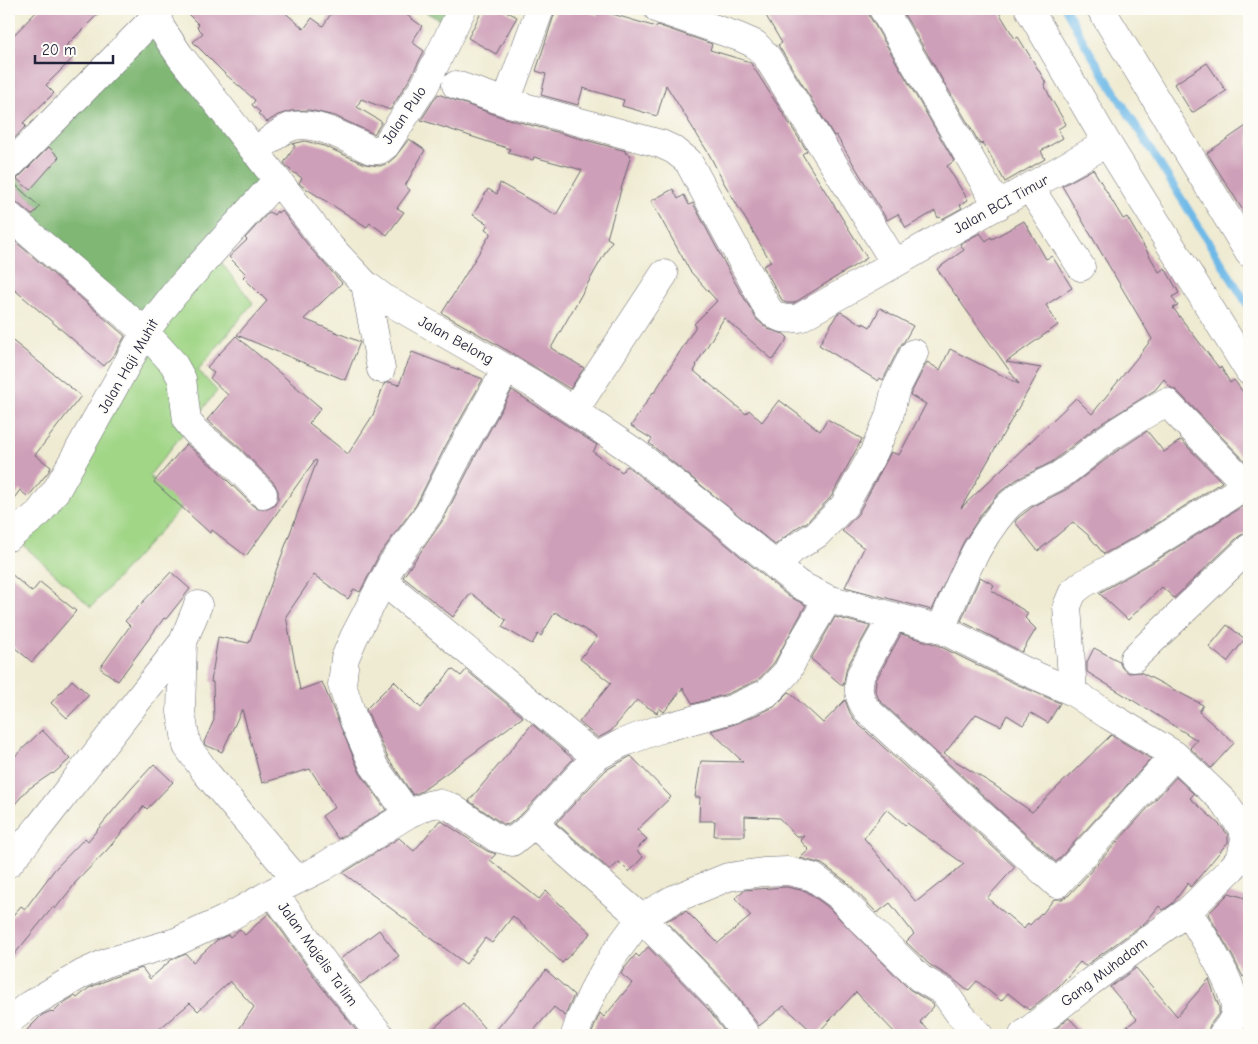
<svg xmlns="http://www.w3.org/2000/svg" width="1258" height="1044" viewBox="0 0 1258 1044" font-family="'Comic Neue',sans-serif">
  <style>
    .green { fill: #a1d687; stroke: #627c61 }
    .forest { fill: #80b774; stroke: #516c58; fill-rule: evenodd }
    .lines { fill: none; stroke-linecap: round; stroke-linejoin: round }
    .stream { stroke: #6eb9e7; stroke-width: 8 }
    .building { fill: #ce9fb8; fill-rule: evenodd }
    .minor-casing { stroke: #6a6870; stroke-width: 29 }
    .minor { stroke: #fff; stroke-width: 28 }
    .labels { text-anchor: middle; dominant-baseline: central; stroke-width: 4; stroke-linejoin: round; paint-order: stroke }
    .street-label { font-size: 15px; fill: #22223b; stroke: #fdfcf7 }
  </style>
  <rect width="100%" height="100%" fill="#fdfcf7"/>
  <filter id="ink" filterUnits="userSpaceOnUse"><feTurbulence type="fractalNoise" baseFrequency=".02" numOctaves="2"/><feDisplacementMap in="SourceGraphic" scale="10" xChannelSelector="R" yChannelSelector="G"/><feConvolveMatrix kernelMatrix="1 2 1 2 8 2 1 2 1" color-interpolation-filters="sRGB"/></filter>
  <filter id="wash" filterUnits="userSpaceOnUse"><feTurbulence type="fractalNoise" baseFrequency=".0096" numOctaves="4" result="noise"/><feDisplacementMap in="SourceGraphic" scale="20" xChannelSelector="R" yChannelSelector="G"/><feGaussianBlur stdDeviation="1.12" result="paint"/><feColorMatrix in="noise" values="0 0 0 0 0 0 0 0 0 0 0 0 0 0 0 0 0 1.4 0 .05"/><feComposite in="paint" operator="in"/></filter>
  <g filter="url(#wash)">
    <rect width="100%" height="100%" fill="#efebd2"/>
    <path class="green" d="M216 256 253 303 198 370 217 391 149 476 183 506 91 607 19 541 132 367Z"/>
    <path class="forest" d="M420 9H452L445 23Z
      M156 16 277 180 145 332 24 225 40 207 14 184 9 190V166ZM39 138 59 157 29 190 9 171Z"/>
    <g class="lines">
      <path class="stream" d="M1066 9 1083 41 1249 307"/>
    </g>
    <g id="blocks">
      <path class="building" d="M39 9H103L64 48 74 57 46 85 54 93 23 123 26 126 9 144V40Z
        M183 9H281L304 29 312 18 323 26 334 9H398L422 26 412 42 424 51 411 77 390 110 361 99 357 107 382 122 374 134 335 116 309 110 291 111 278 115 267 122 258 114 260 112 252 105 255 100 224 73 193 42 203 33 197 27 199 25Z
        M483 9H502L517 17 496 54 468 38Z
        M556 9H579L598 15 599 10 656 27 657 25 712 44 710 50 750 62 807 151 802 154 867 258 794 303H786L782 300 763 266 771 262 724 183 709 154 666 85 657 116 622 106 624 100 583 88 578 105 541 95 546 74 536 71Z
        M762 9H867L870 17 954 161 947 166 968 200 960 205 962 208 942 219 940 217 938 218 935 211 906 228 898 214 887 220 836 135 834 136 778 45 782 43Z
        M901 9H997L1015 39 1018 37 1035 64 1046 83 1044 84 1050 97 1066 124 1058 129 1063 138 1041 151 1045 159 1005 182 988 151 982 143 980 144Z
        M1207 63 1226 91 1192 113 1174 84Z
        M438 94 501 117 626 151 625 153 631 155 607 238 612 241 551 348 584 368 570 389 515 355 442 313 491 233 485 229 488 224 473 215 488 189 497 194 500 183 556 215 582 170 534 157 533 160 508 153 510 149 421 120Z
        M1249 124V220L1207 153Z
        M409 139 425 150 405 186 410 190 397 208 404 212 387 235 370 223 367 227 302 186 299 183 302 178 290 170 284 163 295 146 292 144 305 141 324 146 365 164 380 166 388 163 395 157Z
        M49 147 59 157 30 190 17 179Z
        M1093 169 1123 219 1127 217 1159 272 1165 268 1179 293 1172 297 1178 306 1173 308 1219 368 1221 367 1230 383 1234 380 1249 400V465L1177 391 1170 387 1164 379 1155 390 1096 427 1052 462 1016 480 1000 492 982 513 963 543 932 610 845 587 864 548 842 531 858 514 891 452 899 455 926 404 910 395 927 362 940 370 950 349 1019 384 937 269 964 250 960 244 980 233 986 241 991 237 992 239 1024 221 1046 259 1052 256 1072 288 1046 305 1058 325 1006 362 1041 368 961 508 1076 398 1092 414 1152 339 1062 186Z
        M9 181H11L40 207 32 215 19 204 9 201Z
        M673 189 678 199 684 195 689 205 693 203 733 279 757 320 768 329 784 334 788 338 773 360 724 318 696 365 697 366 694 371 746 414 749 410 762 422 779 400 820 431 827 419 862 439 831 497 807 522 796 528 775 545 649 443 652 439 631 426 653 392 654 393 696 326 694 324 717 301 690 271 651 201Z
        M281 210 311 249 342 283 304 319 360 342 345 380 237 335 267 301 243 277 246 274 229 257 247 240 245 238 269 212 274 215 277 211 278 213Z
        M9 236 125 336 116 352 104 366 9 285Z
        M880 308 913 326 905 340 900 346 883 380 880 378 878 381 819 345 837 314 841 312 863 325V323L870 327Z
        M236 336 321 408 309 423 348 454 373 415 384 384 389 382 399 385 412 352 483 379 446 445 416 505 379 555 360 592 354 589 348 599 314 575 286 616 300 690 322 682 360 773 386 810 338 839 322 816 335 807 310 769 262 783 242 709 222 752 205 745 204 742 214 720 213 682H211L218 637 249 643 317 461 315 460 246 556 212 530 210 533 154 482 186 444 218 471 252 505 258 509H267L274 506 278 499V491L274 483 240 448 207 420 228 395 210 378 214 373 207 367Z
        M9 338 81 396 35 455 51 467 49 471 28 497 20 490 9 505Z
        M512 390 597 445 593 452 622 472 627 466 710 531 788 596 806 605 774 663 758 680 727 694 693 704 683 688 664 712 659 708 657 713 637 700 611 731 598 738 579 722 611 683 580 659 597 637 555 612 541 636 538 634 532 644 502 627 506 620 471 593 453 617 403 577 443 520 474 459Z
        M1147 431 1164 452 1181 440 1222 482 1144 532 1104 554 1088 535 1073 522 1038 551 1015 522 1017 519 1032 507 1069 488 1114 453Z
        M1249 502V533H1245L1238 537 1174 598 1162 587 1128 620 1099 593 1160 558Z
        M9 572 32 592 40 582 76 611 32 662 9 643Z
        M171 572 190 589 166 619 164 618 118 681 100 668 130 626 125 621Z
        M980 577 994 585 991 590 1028 613 1025 618 1036 629 1022 652 961 621Z
        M835 617 870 626 847 667 843 686 811 659Z
        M1227 625 1245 639 1227 662 1209 647Z
        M901 634 935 644 1016 684 1060 703 1048 723 1031 713 1023 725 1007 715 1001 726 976 714 944 754 994 785 1032 812 1111 735 1151 759 1056 862 879 700 875 690 876 680Z
        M1094 648 1119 661 1122 668 1129 673 1140 672 1203 705 1199 712 1234 743 1211 768 1190 748 1197 740 1087 672V662Z
        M452 669 461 676 466 670 523 717 422 791 413 795 388 758 366 709 394 681 421 708Z
        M72 680 89 695 67 718 51 703Z
        M789 692 823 723 845 700 850 713 856 722 1015 867 987 898 1024 929 1028 923 1030 925 1041 913 1042 914 1054 899H1062L1069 895 1176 777 1194 794 1190 798 1221 826 1228 835V842L1195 882 1190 887 1188 883 1172 904 1163 910 1159 906 1146 922 1085 966 1080 962 1059 986 1029 1010 1008 993 1001 1001 977 981 968 991 952 978 930 965 906 942 914 934 890 903 877 913 847 882 822 864 800 858 809 850 800 840 804 836H796L779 818 745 816V836H714L715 821H699L700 797H695L701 761 743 762 711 731 738 723 774 707ZM887 809 905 825 907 823 964 864 916 902 864 838Z
        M532 724 573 759 523 813 508 825 503 824 469 801Z
        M42 730 70 759 53 774 52 773 27 790 9 811V762Z
        M631 756 671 797 637 830 647 839 636 850 643 857 629 872 619 862 610 870 556 823 606 770Z
        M154 764 173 782 147 809 144 806 107 850 74 884H75L55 909 53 907 9 961V920L21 906 25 909 55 869 85 838 88 841 131 789Z
        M440 820 487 851 496 854 490 860 539 899 546 891 591 933 562 963 513 916 492 943 485 938 466 964 343 873 399 838 414 851Z
        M786 887 806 891 828 907 909 989 933 1004 934 1006 920 1022 934 1035H897L856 992 816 1035 784 1006 759 1026 730 987 666 921 686 911 718 943 751 916 735 898 744 890Z
        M1229 893 1249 899V974L1243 977 1232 955 1208 914Z
        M269 913 321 986 360 1035H235L254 1007 230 981 198 1011 190 1003 152 1035H22L42 1015 51 1011 53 1013 63 1003 75 996 77 998 89 988 114 977 142 968 150 979 171 960 186 954 193 962 217 940 228 935 230 937 240 929 245 935Z
        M379 930 399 956 360 984 340 959Z
        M648 947 707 1008 727 1035H591L600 1013 604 1017 632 983 621 974 623 970 636 954 639 957Z
        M1136 968 1177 1016 1209 979 1219 1007V1013L1210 1025 1207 1035H1116L1137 1019 1110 987Z
        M546 970 574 995 565 1016 554 1007 530 1035H492Z
        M463 1003 490 1035H426Z
        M1069 1018 1085 1035H1048Z"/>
    </g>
  </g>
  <g filter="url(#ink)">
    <use href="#blocks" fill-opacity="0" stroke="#6a6870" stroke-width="1"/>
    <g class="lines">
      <defs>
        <path id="minor" d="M155 9 161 28 180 56 330 247 365 284 385 299 535 385 636 453 720 519 798 584 828 599 941 629 1023 670 1073 692 1108 715 1175 755 1223 801 1243 829 1245 839 1241 857 1232 868 1188 911 1090 982 1023 1035
          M658 9 739 37 755 44 767 57 895 263
          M883 9 998 206
          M1029 9 1107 143 1249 371
          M1101 9 1249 253
          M456 85 506 102 661 144 674 150 688 161 768 309C777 319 786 320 799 318L1107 143
          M506 102 540 9
          M255 152C265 144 275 135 286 129 310 116 349 140 371 150H379L386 145 425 85 462 9
          M9 166 156 16
          M1030 188 1081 267
          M9 216 145 332 173 363 182 379 187 421 196 432 229 459 263 494
          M365 284 381 369
          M574 411 664 274
          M9 537 39 513 57 489 145 332 175 293 277 180
          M776 566 792 550 817 534 844 506 874 452 889 417 895 391 914 353
          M384 582 596 757
          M893 616 861 674C857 688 858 697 867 710L1057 884 1175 755
          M941 629C958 587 975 544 1005 509 1019 493 1042 485 1060 475 1075 465 1090 451 1105 440 1125 426 1145 414 1166 402L1247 485 1152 545 1083 584 1073 592 1067 606 1073 692
          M183 642 198 605
          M1134 658 1249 548
          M408 814 374 766 354 721 342 685 345 658 354 637 392 564 429 513 460 452 507 368
          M534 824 641 918 680 957 719 998 746 1035
          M9 863 39 827 183 642 181 712 187 746 207 774 297 880
          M273 892 334 977 380 1035
          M1188 911C1201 934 1241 991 1234 1016 1232 1023 1227 1029 1222 1035
          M9 1021 29 1005 82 974 108 962 176 942 224 920 273 892 323 867 408 814 429 805 438 803 451 807 496 838 512 842 534 824 596 757 622 743 660 729 732 709 767 693 787 672 799 648 828 599
          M575 1035 580 1020 596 985 613 956 641 918 674 899 728 877 763 872 788 871 813 877 838 895 860 919 920 978 944 992 958 1012 979 1035"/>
      </defs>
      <use href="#minor" class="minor-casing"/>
      <use href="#minor" class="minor"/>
    </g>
  </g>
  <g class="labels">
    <g class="street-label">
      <text transform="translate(404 115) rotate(-56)">Jalan Pulo</text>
      <text transform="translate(1001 204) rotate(-29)">Jalan BCI Timur</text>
      <text transform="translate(456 340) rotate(29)">Jalan Belong</text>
      <text transform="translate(128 366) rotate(-60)">Jalan Haji Muhit</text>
      <text transform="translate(318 954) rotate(54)">Jalan Majelis Ta'lim</text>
      <text transform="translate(1104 972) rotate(-37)">Gang Muhadam</text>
    </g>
  </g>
  <rect width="1258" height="1044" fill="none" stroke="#fdfcf7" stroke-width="30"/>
  <path d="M35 55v8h78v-8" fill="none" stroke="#22223b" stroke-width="2.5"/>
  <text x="42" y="55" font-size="15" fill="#22223b" stroke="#fdfcf7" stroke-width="4" paint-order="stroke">20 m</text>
</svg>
